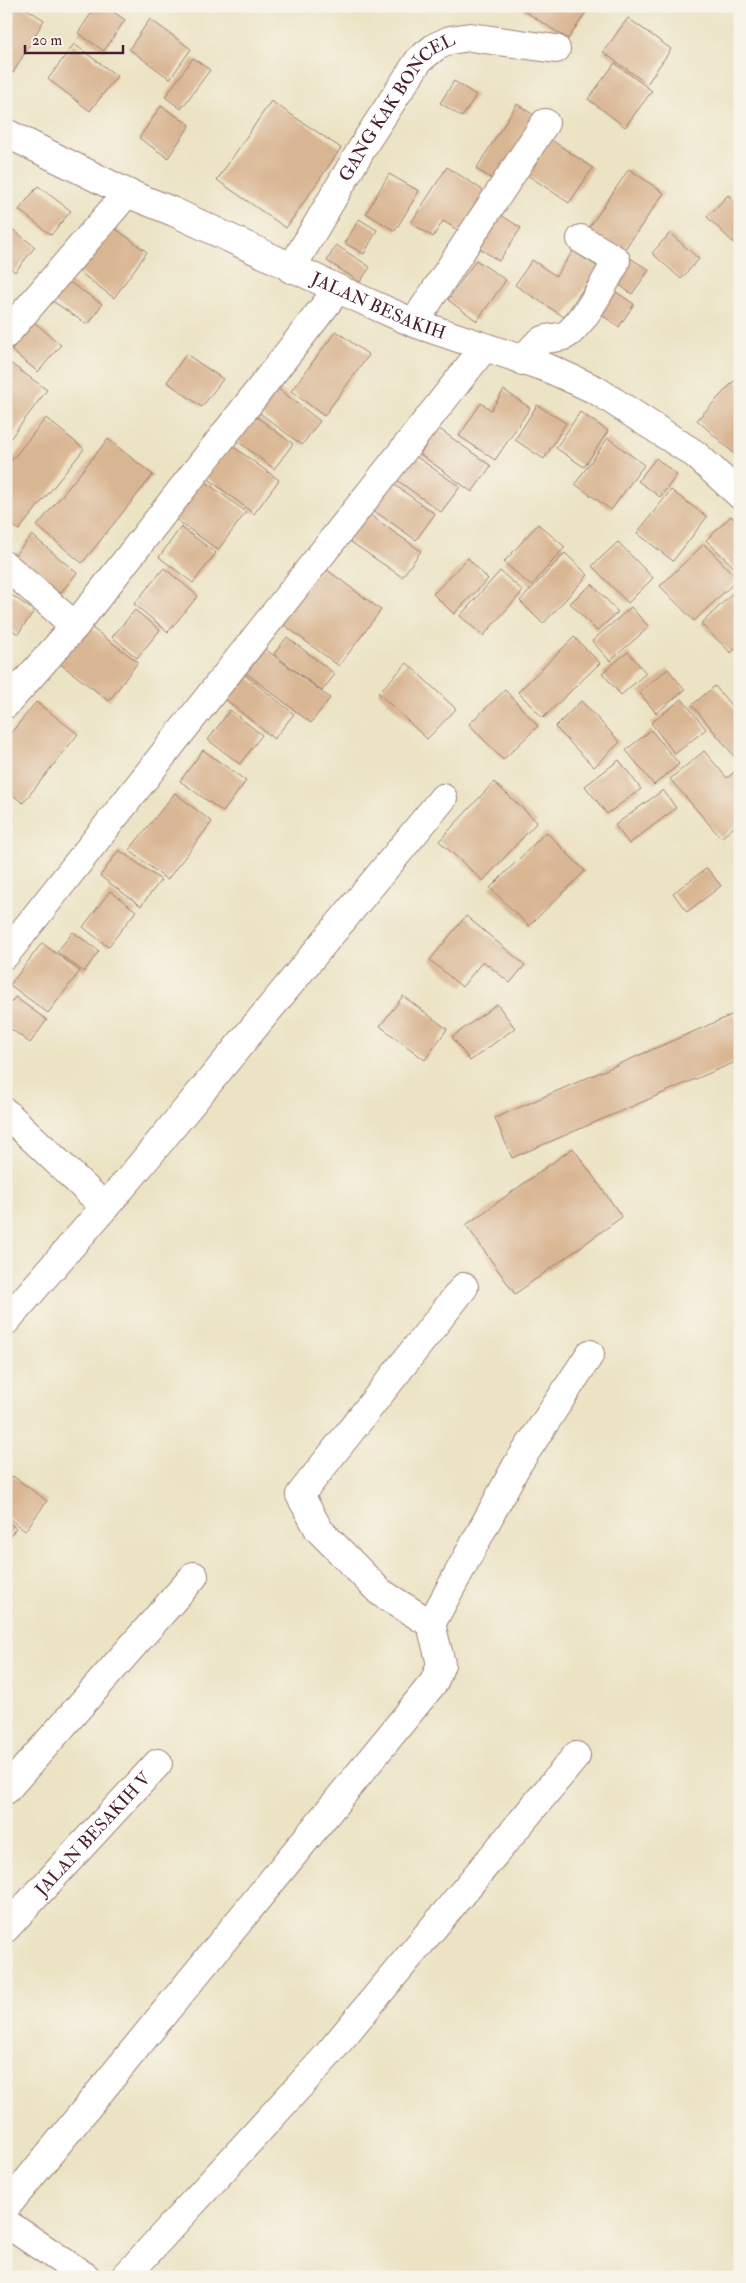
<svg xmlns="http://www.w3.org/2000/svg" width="746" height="2283" viewBox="0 0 746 2283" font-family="'IM FELL Double Pica',serif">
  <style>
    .building { fill: #d9b693 }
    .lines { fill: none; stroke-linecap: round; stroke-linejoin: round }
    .minor-casing { stroke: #9b8178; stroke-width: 30 }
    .minor { stroke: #fff; stroke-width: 28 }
    .labels { text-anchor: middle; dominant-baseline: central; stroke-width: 4; stroke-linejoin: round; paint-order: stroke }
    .street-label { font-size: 18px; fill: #4a1f2b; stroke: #f7f3e8 }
  </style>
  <rect width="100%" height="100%" fill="#f7f3e8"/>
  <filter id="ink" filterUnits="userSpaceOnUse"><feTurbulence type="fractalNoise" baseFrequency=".02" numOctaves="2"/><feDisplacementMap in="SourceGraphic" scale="10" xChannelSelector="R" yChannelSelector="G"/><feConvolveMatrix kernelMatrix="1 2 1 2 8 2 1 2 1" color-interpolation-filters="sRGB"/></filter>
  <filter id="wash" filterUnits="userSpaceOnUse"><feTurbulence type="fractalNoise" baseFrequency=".0096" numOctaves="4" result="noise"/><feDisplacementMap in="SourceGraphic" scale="20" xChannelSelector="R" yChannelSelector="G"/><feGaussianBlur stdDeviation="1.12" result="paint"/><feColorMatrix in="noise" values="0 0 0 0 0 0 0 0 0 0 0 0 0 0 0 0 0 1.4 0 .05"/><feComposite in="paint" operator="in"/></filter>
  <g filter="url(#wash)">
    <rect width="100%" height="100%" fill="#ece3c4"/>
    <g id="blocks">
      <path class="building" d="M6 6H22L44 20 13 73 6 69Z
        M96 6H105L125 20 104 51 78 33Z
        M526 6H590L568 39 523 10Z
        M628 18 671 49 647 84 603 52Z
        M150 19 191 49 170 79 129 49Z
        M74 44 117 76 90 111 48 79Z
        M193 58 210 70 181 109 165 97Z
        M615 63 652 91 625 127 588 99Z
        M454 81 476 95 462 117 440 103Z
        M271 101 341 148 286 228 217 180Z
        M517 104 538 118 497 182 476 169Z
        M161 106 190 125 168 158 139 138Z
        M541 133 593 168 569 203 517 168Z
        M447 167 489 194 464 234 443 221 433 237 411 223Z
        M629 169 664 193 620 256 586 232Z
        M389 174 419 191 395 231 366 213Z
        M38 186 71 211 51 235 19 210Z
        M728 195 740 207V249L707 217Z
        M495 211 521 228 499 261 473 244Z
        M359 219 377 230 364 254 345 243Z
        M108 223 147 252 114 298 74 268Z
        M6 224 35 247 15 272 6 264Z
        M670 233 699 259 681 279 652 253Z
        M336 245 370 267 360 282 327 261Z
        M573 251 598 267 564 317 515 285 532 260 556 276Z
        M627 256 649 270 632 294 611 279Z
        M476 260 506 280 477 321 448 300Z
        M62 277 102 304 88 325 48 298Z
        M607 286 634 304 619 327 592 308Z
        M34 322 61 345 38 372 11 350Z
        M336 331 369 355 324 416 291 391Z
        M186 354 223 379 202 407 167 382Z
        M6 360 47 390 6 444Z
        M735 380 740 385V459L697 420Z
        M276 387 320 421 302 445 257 411Z
        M504 390 530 408 495 460 459 436 481 403 491 410Z
        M537 405 566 423 544 459 515 440Z
        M250 412 293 444 274 469 232 437Z
        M580 412 608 431 584 467 556 448Z
        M46 418 84 449 19 530 6 520V467Z
        M438 428 491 466 472 492 420 454Z
        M608 438 644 465 611 510 575 484Z
        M108 439 153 475 82 563 37 526Z
        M231 445 279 480 254 514 206 477Z
        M411 453 460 487 441 512 394 478Z
        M656 458 677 475 660 497 638 481Z
        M203 480 246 512 218 550 174 518Z
        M389 481 435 514 416 540 370 508Z
        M671 490 707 517 673 561 637 533Z
        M367 513 421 551 402 577 348 540Z
        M731 516 740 525V573L706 540Z
        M538 524 565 547 531 586 504 562Z
        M181 527 216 553 193 583 159 557Z
        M32 535 77 573 53 602 8 563Z
        M618 542 653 578 628 603 592 566Z
        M704 544 738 579 694 621 660 586Z
        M565 553 588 575 543 624 520 601Z
        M468 558 488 579 454 614 433 594Z
        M322 566 381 610 339 666 280 622Z
        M164 568 198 596 168 632 134 604Z
        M500 571 523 591 483 636 460 616Z
        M592 584 618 612 597 631 570 603Z
        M740 586V644L731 653 701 624Z
        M6 591 34 611 18 634 6 626Z
        M631 607 649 627 610 661 592 641Z
        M135 610 160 630 137 658 112 637Z
        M88 625 138 662 109 701 59 663Z
        M287 637 335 674 322 691 274 654Z
        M574 637 600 663 543 718 518 692Z
        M265 649 330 698 311 723 246 673Z
        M628 652 646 673 621 695 602 673Z
        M407 663 456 709 427 739 378 693Z
        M668 669 685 690 656 713 639 692Z
        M245 675 294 714 274 739 225 699Z
        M715 686 740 716V763L692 705Z
        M505 690 538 726 503 760 469 724Z
        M682 699 706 729 675 754 651 723Z
        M581 701 620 742 594 767 555 727Z
        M36 702 78 734 23 803 6 790V739Z
        M230 710 262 735 240 764 208 740Z
        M651 730 679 764 654 785 626 750Z
        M203 750 246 781 223 812 180 781Z
        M704 751 727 778 737 770 740 773V822L721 838 670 779Z
        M619 760 641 789 607 814 585 786Z
        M494 782 537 822 483 881 439 841Z
        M663 790 676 808 629 844 615 825Z
        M175 793 212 822 167 880 129 850Z
        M546 832 585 871 529 926 490 888Z
        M119 850 161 880 141 906 100 876Z
        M707 868 721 886 687 912 673 893Z
        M110 891 136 911 108 947 83 927Z
        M466 916 525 965 510 983 483 961 462 987 430 960Z
        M73 932 99 951 84 972 57 952Z
        M42 943 80 971 48 1013 10 985Z
        M403 996 447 1029 425 1060 380 1026Z
        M15 997 47 1020 30 1043 6 1025V1009Z
        M497 1004 515 1028 470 1061 452 1037Z
        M734 1014 740 1027V1060L512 1158 495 1118Z
        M573 1148 622 1217 515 1294 466 1225Z
        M13 1476 47 1501 25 1531 6 1516V1485Z
        M6 1521 16 1528 6 1542Z"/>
    </g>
  </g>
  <g filter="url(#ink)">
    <use href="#blocks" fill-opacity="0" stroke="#9b8178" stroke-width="1"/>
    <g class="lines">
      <defs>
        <g id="minor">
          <path id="s1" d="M6 133 127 193 174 212 338 289 414 323 550 369 596 390 695 454 740 495"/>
          <path id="s2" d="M291 269 368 138 419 60 435 47 450 40 470 37 556 49"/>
          <path d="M414 323 545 123"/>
          <path d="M6 334 127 193"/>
          <path d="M523 361C528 355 534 345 541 341 551 336 561 340 570 332 589 314 601 288 614 266L616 260 581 239"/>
          <path d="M6 566 75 626"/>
          <path d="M6 704 75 626 338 289"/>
          <path d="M6 954 484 348"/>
          <path d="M6 1113 105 1207"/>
          <path d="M6 1321 130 1178 443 798"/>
          <path d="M431 1624 380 1592 319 1530 300 1495 464 1287"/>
          <path d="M6 1790 194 1576"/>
          <path id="s3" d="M6 1928 158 1763"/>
          <path d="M6 2207 434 1682 441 1664 431 1624 517 1465 590 1354"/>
          <path d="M6 2223 86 2277"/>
          <path d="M125 2277 325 2058 576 1756"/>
        </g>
      </defs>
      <use href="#minor" class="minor-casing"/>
      <use href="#minor" class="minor"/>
    </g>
  </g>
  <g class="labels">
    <g class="street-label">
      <text stroke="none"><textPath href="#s2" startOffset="195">GANG KAK BONCEL</textPath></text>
      <text stroke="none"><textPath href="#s1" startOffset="411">JALAN BESAKIH</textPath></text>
      <text stroke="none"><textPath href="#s3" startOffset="128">JALAN BESAKIH V</textPath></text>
    </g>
  </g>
  <rect width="746" height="2283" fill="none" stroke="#f7f3e8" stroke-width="25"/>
  <path d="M25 45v8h98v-8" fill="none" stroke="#4a1f2b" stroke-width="2.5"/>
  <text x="32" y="45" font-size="15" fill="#4a1f2b" stroke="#f7f3e8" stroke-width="4" paint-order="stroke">20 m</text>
</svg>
